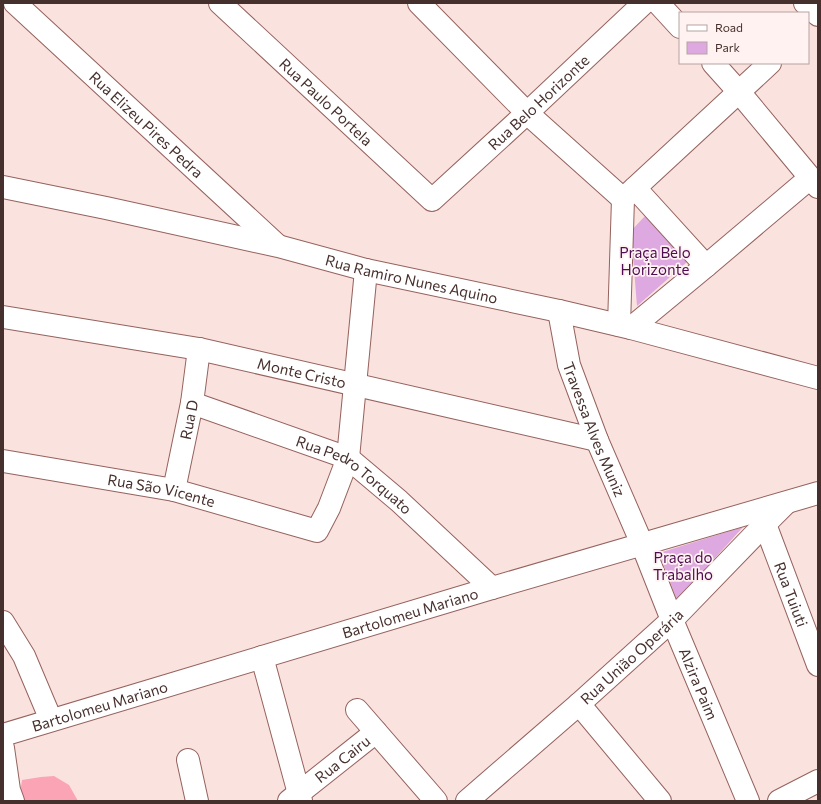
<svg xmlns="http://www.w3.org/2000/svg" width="821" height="804" viewBox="0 0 821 804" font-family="Commissioner,sans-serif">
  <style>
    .green { fill: #dea8e0 }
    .building { fill: #faa4b6 }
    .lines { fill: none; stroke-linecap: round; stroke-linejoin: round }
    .minor-casing { stroke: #95625d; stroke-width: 24 }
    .minor { stroke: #fff; stroke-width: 22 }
    .labels { text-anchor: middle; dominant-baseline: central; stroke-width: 3.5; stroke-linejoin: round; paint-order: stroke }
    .street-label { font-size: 15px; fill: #46302d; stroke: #fff2f1 }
    .park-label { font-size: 15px; fill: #4e0c52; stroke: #fff2f1 }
  </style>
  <rect width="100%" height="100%" fill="#fae2df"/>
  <path class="green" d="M645 216 687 262 637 306 631 231Z
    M743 527 677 600 659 553Z"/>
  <path class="building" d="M54 776 69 785 78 801H19L22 780 41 777Z"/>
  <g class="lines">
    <defs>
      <g id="minor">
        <path id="s1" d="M15 3 277 245"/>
        <path id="s2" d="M220 3 432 200 527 113 644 3"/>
        <path d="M419 3 527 113 623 199"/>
        <path d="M658 3 680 27"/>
        <path d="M805 3 818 15"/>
        <path d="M713 63 739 92 818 187"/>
        <path id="s3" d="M3 187 106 208 278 246 366 270 559 311 631 328 818 378"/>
        <path d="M635 188 706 266"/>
        <path d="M623 199 770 63"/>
        <path id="s4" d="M559 311 569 365 597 440 642 544 672 620 748 801"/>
        <path id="s5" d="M3 317 199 349 597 440"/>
        <path d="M619 325 623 199"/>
        <path d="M631 328 706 266 810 178"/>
        <path id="s6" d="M192 403 348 458 399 501 492 588"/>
        <path id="s7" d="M3 461 174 490 317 531 329 508 348 458 366 270"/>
        <path id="s8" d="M174 490 192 403 199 349"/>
        <path id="s9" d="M765 524 818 665"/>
        <path d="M3 622 24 656 51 720"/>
        <path d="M262 657 301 801"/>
        <path d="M579 704 660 801"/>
        <path d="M357 710 436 801"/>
        <path id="s10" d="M3 735 492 588 818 493"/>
        <path d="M3 748 9 790 13 801"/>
        <path d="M188 760 197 801"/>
        <path id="s11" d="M289 801 376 732"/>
        <path id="s12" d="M467 801 579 704 672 620 765 524 786 503"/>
        <path d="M779 801 818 781"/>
      </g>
    </defs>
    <use href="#minor" class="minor-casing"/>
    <use href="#minor" class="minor"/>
  </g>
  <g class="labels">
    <g class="street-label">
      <text stroke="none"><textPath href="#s2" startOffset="145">Rua Paulo Portela</textPath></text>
      <text stroke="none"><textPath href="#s2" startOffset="434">Rua Belo Horizonte</textPath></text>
      <text stroke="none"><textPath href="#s1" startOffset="179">Rua Elizeu Pires Pedra</textPath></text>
      <text stroke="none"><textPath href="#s3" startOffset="419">Rua Ramiro Nunes Aquino</textPath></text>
      <text stroke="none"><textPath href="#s5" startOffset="304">Monte Cristo</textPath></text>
      <text stroke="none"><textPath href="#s8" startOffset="72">Rua D</textPath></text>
      <text stroke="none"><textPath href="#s4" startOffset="124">Travessa Alves Muniz</textPath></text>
      <text stroke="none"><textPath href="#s6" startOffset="179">Rua Pedro Torquato</textPath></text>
      <text stroke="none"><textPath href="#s7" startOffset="161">Rua São Vicente</textPath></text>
      <text stroke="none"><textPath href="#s9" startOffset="75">Rua Tuiuti</textPath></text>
      <text stroke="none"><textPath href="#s10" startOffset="425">Bartolomeu Mariano</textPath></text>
      <text stroke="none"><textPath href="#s12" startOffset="219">Rua União Operária</textPath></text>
      <text stroke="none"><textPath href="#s4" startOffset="399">Alzira Paim</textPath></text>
      <text stroke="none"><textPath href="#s10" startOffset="101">Bartolomeu Mariano</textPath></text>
      <text stroke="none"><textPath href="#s11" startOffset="68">Rua Cairu</textPath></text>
    </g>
    <g class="park-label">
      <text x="655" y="252">Praça Belo<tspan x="655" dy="17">Horizonte</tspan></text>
      <text x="683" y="557">Praça do<tspan x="683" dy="17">Trabalho</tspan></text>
    </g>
  </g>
  <rect width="821" height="804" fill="none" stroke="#46302d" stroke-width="8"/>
  <rect x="679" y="12" width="130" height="52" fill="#fff2f1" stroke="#b5a4a3"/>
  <rect x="687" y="25" width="20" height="6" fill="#ffffff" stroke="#b5a4a3"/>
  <text x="715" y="32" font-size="12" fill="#46302d">Road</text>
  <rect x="687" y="42" width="20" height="12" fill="#dea8e0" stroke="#b5a4a3"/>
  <text x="715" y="52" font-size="12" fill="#46302d">Park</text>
</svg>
